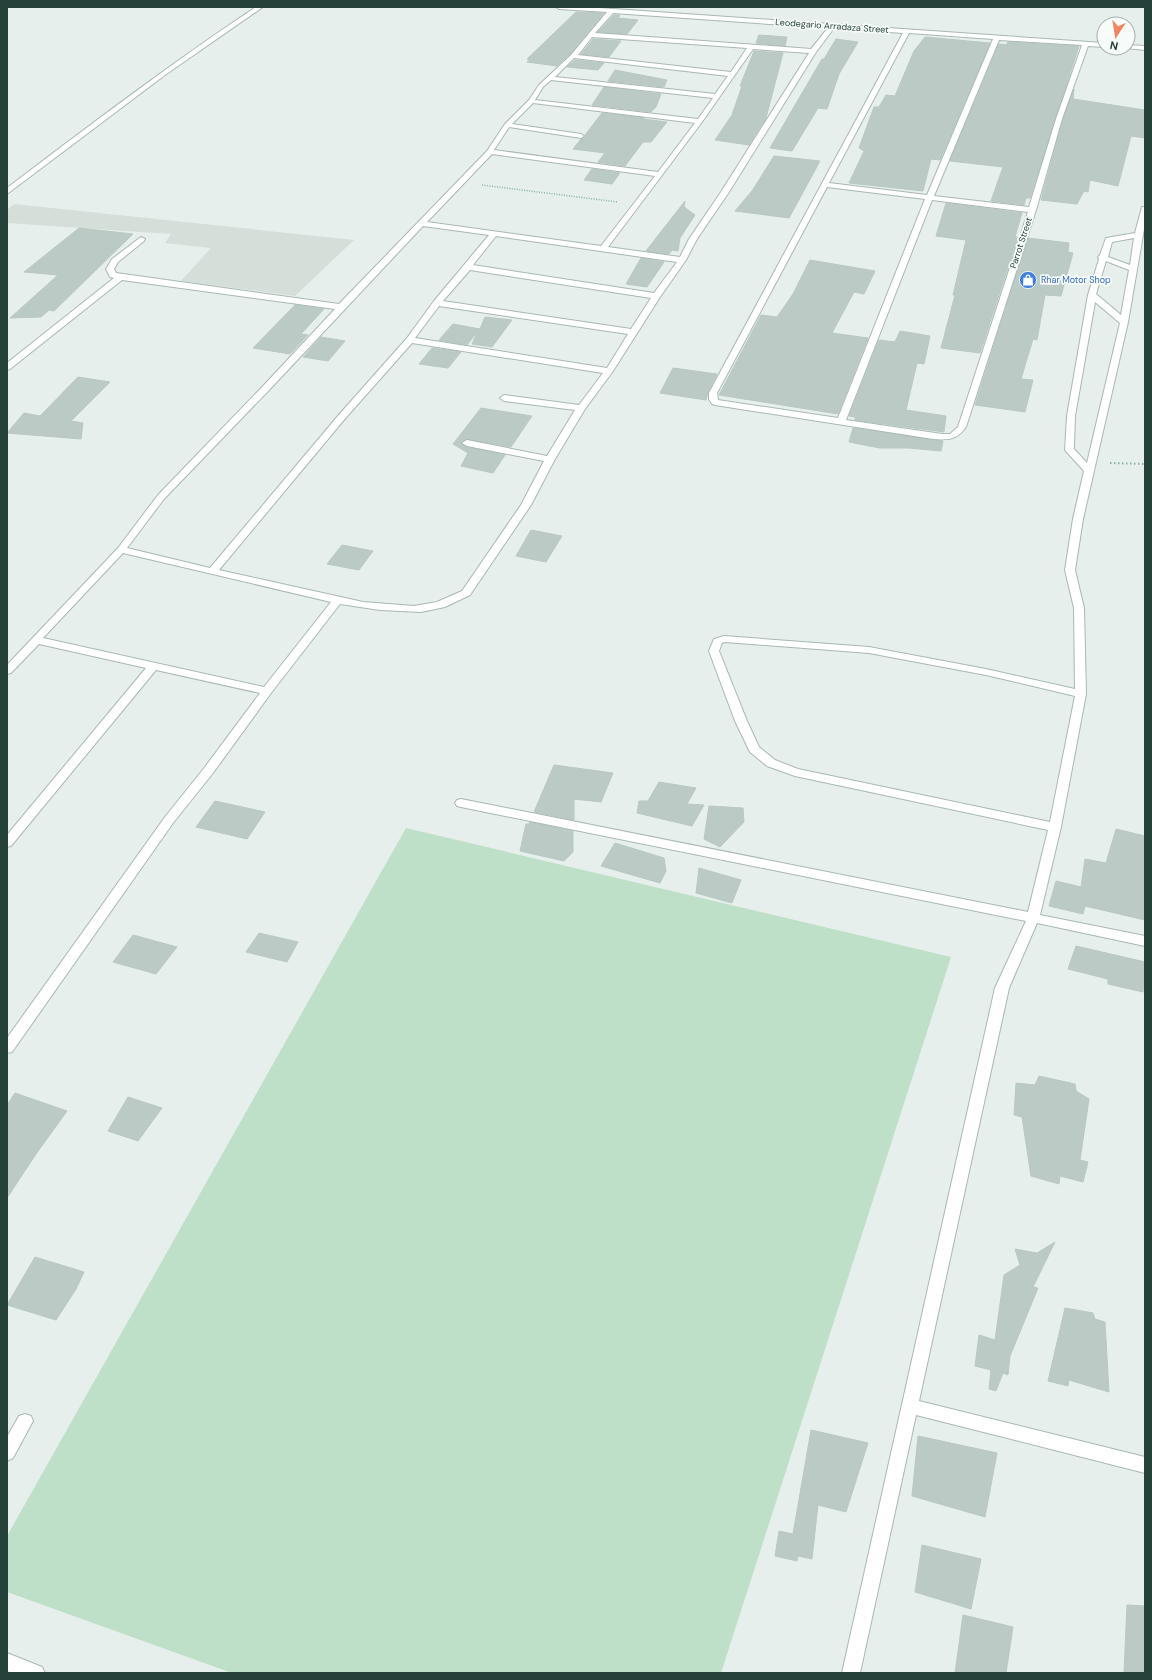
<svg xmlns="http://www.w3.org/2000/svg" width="1152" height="1680" viewBox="0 0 1152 1680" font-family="'DM Sans',sans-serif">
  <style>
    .built { fill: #d4dfda }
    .green { fill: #bfe0c8 }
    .building { fill: #bbcac4; stroke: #b8c9c2 }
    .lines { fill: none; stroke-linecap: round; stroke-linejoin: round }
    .minor-casing { stroke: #a8b8b2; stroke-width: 2 }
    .path-far1 { stroke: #86b3a5; stroke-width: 1.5; stroke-dasharray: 1 1.5; stroke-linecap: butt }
    .path { stroke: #86b3a5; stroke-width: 2; stroke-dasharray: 1.5 2.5; stroke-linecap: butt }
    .minor { fill: #fff; fill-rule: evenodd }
    .labels { text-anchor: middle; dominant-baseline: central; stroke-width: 3.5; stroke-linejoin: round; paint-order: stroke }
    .far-street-label { font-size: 9px; fill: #24423a; stroke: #f7fbf9 }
    .far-shop-label { font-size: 9px; fill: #366cbe; stroke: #f7fbf9; text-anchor: start }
  </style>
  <rect width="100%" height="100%" fill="#e6efeb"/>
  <path class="built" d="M14 204 354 240 295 296 181 281 211 248 165 243 171 234 7 223V210Z"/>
  <path class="green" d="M406 828 951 957 721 1673H232L7 1592V1536Z"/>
  <path class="building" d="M576 12 604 13 570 54 557 66 527 62 530 60 527 59Z
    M614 15H620L618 18 638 20 627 34 598 32Z
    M759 35 787 37 785 46 756 43Z
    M925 37 990 43 940 160 931 159 923 191 849 183 864 151 859 148 874 107H879L886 95 895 96 914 51Z
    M593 39 621 41 609 57 581 54Z
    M836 39 858 42 839 74 827 109 818 108 792 151 770 148 822 59H824Z
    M1008 42 1079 46 1030 198H1026L1024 205 991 201 1003 167 950 161 999 44 1006 45Z
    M754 51 783 53 766 118 749 145 715 140 732 115 742 86H740Z
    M575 60 604 63 598 70 567 67Z
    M615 70 667 80 664 87 608 81Z
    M604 87 661 94 656 107 651 112 592 105Z
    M1074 89 1073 99 1145 110V138L1131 136 1118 186 1090 180 1088 192 1084 191 1077 204 1041 200 1063 119Z
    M602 113 644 118 643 119 667 122 651 142H643L625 166 598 162 605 153 573 149 581 139 585 137V135Z
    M774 156 820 161 789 218 735 211 752 191Z
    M592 169 620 173 612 184 584 180Z
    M685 201 684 207 695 215 680 238 678 251 672 250 669 254 646 251Z
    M946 203 1022 213 1015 237H1018L980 353 941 348 955 295H953L966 240 936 236Z
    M79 228 133 234 54 311 49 310 41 317 10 318 58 275 24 272Z
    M1028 238 1069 243 1068 252 1073 253 1061 296 1045 295 1037 340 1033 339 1021 379 1033 380 1025 412 975 405Z
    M641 258 664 262 647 287 626 284Z
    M810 260 875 271 864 294 854 292 832 333 868 338 838 414 719 395 761 315 777 317 793 294Z
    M295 305 324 309 301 334 308 335 290 354 253 348Z
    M485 317 512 320 492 347 472 344 478 331 467 345 439 340 453 324 480 329Z
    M900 331 930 336 924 364 917 363 906 410 946 416 944 432 855 420V417L849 416 879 340 895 342Z
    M321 337 345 341 328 361 303 357Z
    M432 348 461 352 448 368 419 364Z
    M673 368 717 374 708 392 706 400 660 393Z
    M78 377 110 382 71 421 83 423 81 439 7 433 24 413 40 416Z
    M481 408 532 416 511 447 467 439 461 442 467 447 505 455 493 473 461 466 468 453 453 444Z
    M853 428 943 441 941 451 909 448H880L849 442Z
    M531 530 562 536 546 562 516 556Z
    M342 545 373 551 359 570 327 564Z
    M554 765 613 773 601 802 574 799V820L534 812Z
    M659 782 696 788 687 804 704 805 692 826 637 813 639 801H648Z
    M215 801 265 812 247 839 196 827Z
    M709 806 743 808 744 822 720 847 704 839Z
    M530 822 573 831V852L564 861 520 851 526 824H529Z
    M1116 829 1145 836V920L1085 906 1083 914 1049 906 1056 881 1081 887 1085 859 1106 863Z
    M615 843 664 858 666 871 660 883 601 866Z
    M699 868 741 880 732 903 696 893Z
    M259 933 298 942 287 962 246 952Z
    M133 935 177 947 156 974 113 962Z
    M1076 946 1145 962 1143 992 1108 984V979L1068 969Z
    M1039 1076 1075 1084 1076 1091 1089 1099 1080 1160 1088 1162 1083 1182 1060 1176 1059 1184 1031 1176 1022 1117 1014 1115 1016 1083 1035 1085Z
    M15 1093 67 1111 36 1154 7 1198V1105Z
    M128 1097 162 1108 138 1141 108 1131Z
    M1055 1242 1033 1287 1038 1288 1010 1356 1008 1375 1003 1373 996 1391 989 1389 991 1370 975 1366 979 1335 995 1340 1004 1275 1020 1265 1015 1249 1037 1253Z
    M35 1257 84 1272 76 1289 56 1320 7 1305Z
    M1065 1308 1093 1313 1095 1319 1105 1322 1109 1392 1069 1380 1068 1386 1048 1381Z
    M811 1430 868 1443 846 1512 818 1505 812 1559 798 1556 797 1561 775 1556 779 1531 793 1534Z
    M918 1436 997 1453 985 1517 912 1496Z
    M922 1545 981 1559 971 1609 915 1592Z
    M1127 1605 1145 1606V1673H1124Z
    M963 1615 1013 1627 1006 1673H955Z"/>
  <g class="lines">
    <defs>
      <path id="minor" d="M256 7H263L165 75 7 194V188C89 126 170 64 256 7Z
        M556 7H585L1104 43V47L1088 46 1062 119 1036 210 966 427C957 440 948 440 933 439L715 405 712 404 709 399V393L903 33 834 28 816 52 729 192 697 239 686 260 660 297 613 371 585 409 555 459 531 505 470 595 445 607 421 612 380 610 340 604 271 693 213 773 173 823 12 1052 7 1053V1038L165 817 205 767 260 693 156 670 11 846 7 847V835L146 668 39 644 11 673 7 674V665L118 548 158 495 265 384 335 309 122 280 10 369 7 370V363L114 278 110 277 106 269 112 259 141 237 145 239 144 241 118 262 114 269 116 273 339 304 487 151 505 124 529 100 539 85 571 55 607 12 559 9ZM613 13 828 28 811 49 595 33ZM909 33 993 39 927 195 829 183ZM592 37 747 48 731 72 578 55ZM999 40 1082 45 1056 119 1029 207 934 196ZM753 49 809 53 721 192 689 239 680 257 608 247 702 122ZM574 58 728 76 715 94 555 77ZM551 80 713 98 698 119 535 100 543 87ZM533 103 695 123 658 172 494 150 509 127 581 138 584 136 581 134 512 124ZM492 154 655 176 601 246 427 222ZM827 187 925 199 838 418 718 400 717 393ZM932 200 1028 212 958 427 950 434H942L846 420ZM423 226 489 235 434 301 407 338 337 417 210 568 127 548 164 499 271 388ZM496 236 677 262 654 293 473 265ZM470 270 651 298 631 329 443 301ZM439 306 628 334 607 368 415 338ZM412 343 603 373 579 405 504 395 500 398 504 401 575 410 547 456 467 440 462 443 467 446 544 461 521 505 462 591 437 602 414 606 363 602 219 570 343 421ZM123 553 331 602 264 687 43 638Z
        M1128 45 1145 46V50L1126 48H1128Z
        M1142 207H1145V223L1128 322 1083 519 1075 570 1084 608 1086 694 1061 827 1040 915 1145 936V946L1037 923 1009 988 919 1401 1145 1457V1473L916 1415 860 1673H842L995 988 1026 921 461 807 457 806 455 803 457 800 461 799 1028 912 1048 830 795 776 767 766 750 752 735 721 709 651 714 639 724 636 869 647 986 669 1075 689 1074 608 1065 570 1073 519 1084 471 1065 450 1067 416 1088 295 1099 259 1098 257 1100 255 1106 238 1135 233ZM1134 238 1130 265 1108 257 1112 242ZM1106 261 1129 270 1121 315 1096 294ZM1095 302 1120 323 1087 463 1074 449V445L1075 416ZM725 642 869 653 986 675 1075 696 1050 822 798 769 775 760 759 747 747 721 719 651 722 643Z
        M25 1414 31 1416 33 1421 13 1458 7 1461V1437L19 1416Z
        M7 1653 42 1667 45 1673H12L7 1671Z"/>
    </defs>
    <use href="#minor" class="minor-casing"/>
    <path class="path-far1" d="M482 185 618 202"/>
    <path class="path" d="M1110 463 1145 464"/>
    <use href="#minor" class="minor"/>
  </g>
  <defs>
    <symbol id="shop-disc" viewBox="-11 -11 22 22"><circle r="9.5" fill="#3f7fe0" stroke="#f7fbf9"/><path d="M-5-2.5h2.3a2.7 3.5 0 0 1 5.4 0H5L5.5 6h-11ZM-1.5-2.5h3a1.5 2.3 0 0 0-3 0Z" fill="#fff"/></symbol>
  </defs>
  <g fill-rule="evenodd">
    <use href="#shop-disc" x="1018" y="270" width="20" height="20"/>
  </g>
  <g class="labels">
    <g class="far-street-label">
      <text transform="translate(832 26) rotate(4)">Leodegario Arradaza Street</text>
      <text transform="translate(1021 243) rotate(-72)">Parrot Street</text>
    </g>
    <g class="far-shop-label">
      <text x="1041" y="280">Rhar Motor Shop</text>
    </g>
  </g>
  <rect width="1152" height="1680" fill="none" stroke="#24423a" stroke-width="16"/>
  <g transform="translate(1116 36) rotate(192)"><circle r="19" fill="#f7fbf9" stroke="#a3b1ad"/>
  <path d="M0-3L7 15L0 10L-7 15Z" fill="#f4845f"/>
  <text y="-6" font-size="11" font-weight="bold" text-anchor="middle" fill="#24423a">N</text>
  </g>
</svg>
